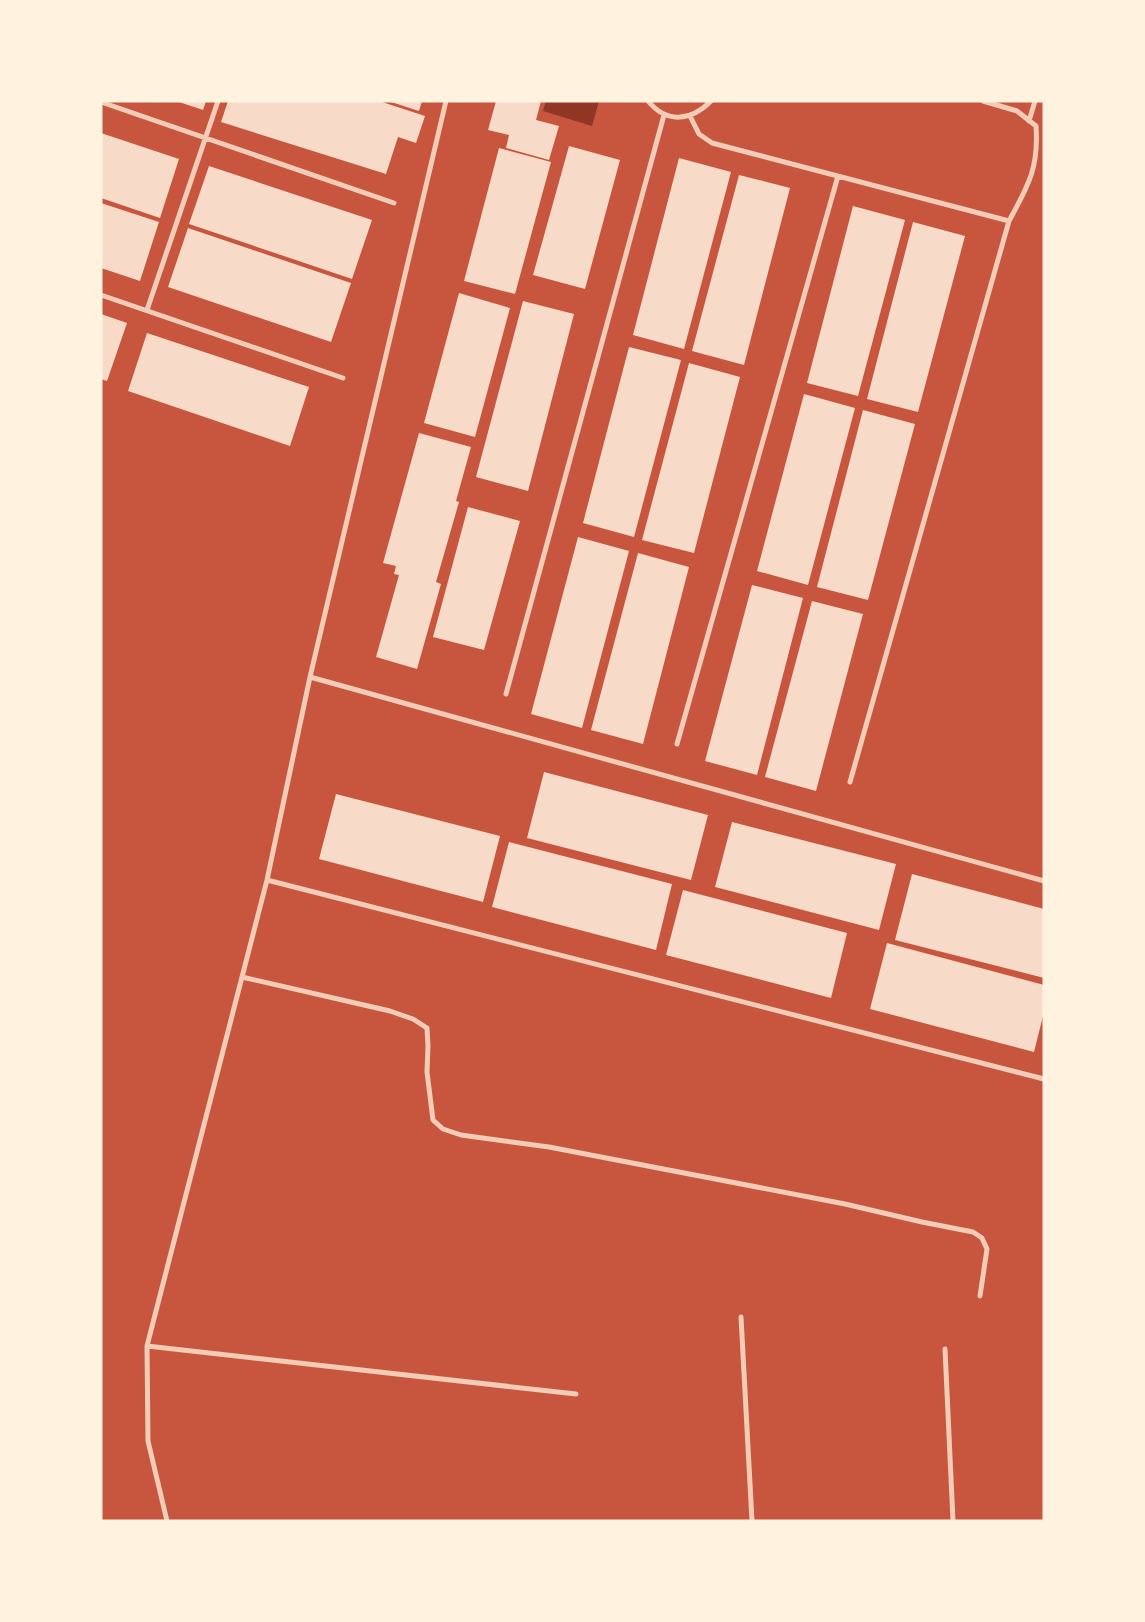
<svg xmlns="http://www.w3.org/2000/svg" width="1145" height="1622" viewBox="0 0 1145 1622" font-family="Mulish,sans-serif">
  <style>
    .water { fill: #8f3625 }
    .building { fill: #f7dbc8 }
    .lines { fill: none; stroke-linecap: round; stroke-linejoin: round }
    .minor { stroke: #f1ccb7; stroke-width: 5 }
  </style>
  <rect width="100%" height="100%" fill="#c8553d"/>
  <path class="water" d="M546 101H599L592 126 543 111Z"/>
  <path class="building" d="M176 101H206L203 110Z
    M228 101H379L425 116 416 143 398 137 386 174 221 122Z
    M388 101H422L419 111Z
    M496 101H541L536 120 559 126 549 160 506 148 509 135 488 130Z
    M101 133 179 159 160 218 101 198Z
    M569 146 620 160 585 289 533 275Z
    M499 148 551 162 515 294 464 281Z
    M679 158 731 172 684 349 633 335Z
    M209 166 372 220 352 279 189 224Z
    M739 175 790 188 744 365 692 351Z
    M101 203 159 222 140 281 101 268Z
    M853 206 905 220 858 396 807 383Z
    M913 222 965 236 918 412 867 399Z
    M188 228 351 283 331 342 168 287Z
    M459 293 510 308 475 437 424 423Z
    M523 301 574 314 528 491 476 477Z
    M101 314 127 323 107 381 101 379Z
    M147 333 309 387 290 446 128 391Z
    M629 347 681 360 634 537 583 523Z
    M689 363 740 377 694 553 642 540Z
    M804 394 855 408 808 585 757 571Z
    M863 410 915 424 868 600 817 587Z
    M419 433 471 447 456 501 459 502 436 582 441 584 417 669 376 657 399 575 394 574 396 566 383 563Z
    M468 507 520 521 484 650 433 637Z
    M578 537 629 551 582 728 531 714Z
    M638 553 689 567 643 744 591 730Z
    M752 585 803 598 757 775 705 761Z
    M812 601 863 614 816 791 765 777Z
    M544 772 708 815 691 880 527 838Z
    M336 794 500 836 483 902 319 859Z
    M732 822 896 864 879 930 715 887Z
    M509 842 672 884 656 950 492 907Z
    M912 874 1044 909V978L895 940Z
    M683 890 847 933 831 998 666 955Z
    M887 943 1044 985V1012L1034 1052 870 1009Z"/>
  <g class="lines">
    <path class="minor" d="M648 101C667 124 691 121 711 101
      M101 102 394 203
      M690 116 699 134 712 143 1009 221
      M1029 121 1035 101
      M101 295 343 378
      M147 310 218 101
      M310 677 1044 881
      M506 694 664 115
      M677 744 838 176
      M850 782 1009 221C1028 186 1039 168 1036 126L1017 111 983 101
      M267 880 1044 1079
      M242 977 390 1011 413 1019 427 1028 428 1046 427 1072 433 1120 443 1129 461 1135 549 1147 845 1204 922 1222 973 1232 982 1238 987 1249 980 1296
      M741 1317 752 1521
      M147 1346 576 1394
      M945 1349 953 1521
      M167 1521 148 1441 147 1346 267 880 310 677 446 101"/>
  </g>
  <rect width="1145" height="1622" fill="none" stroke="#fff3e0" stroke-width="205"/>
</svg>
